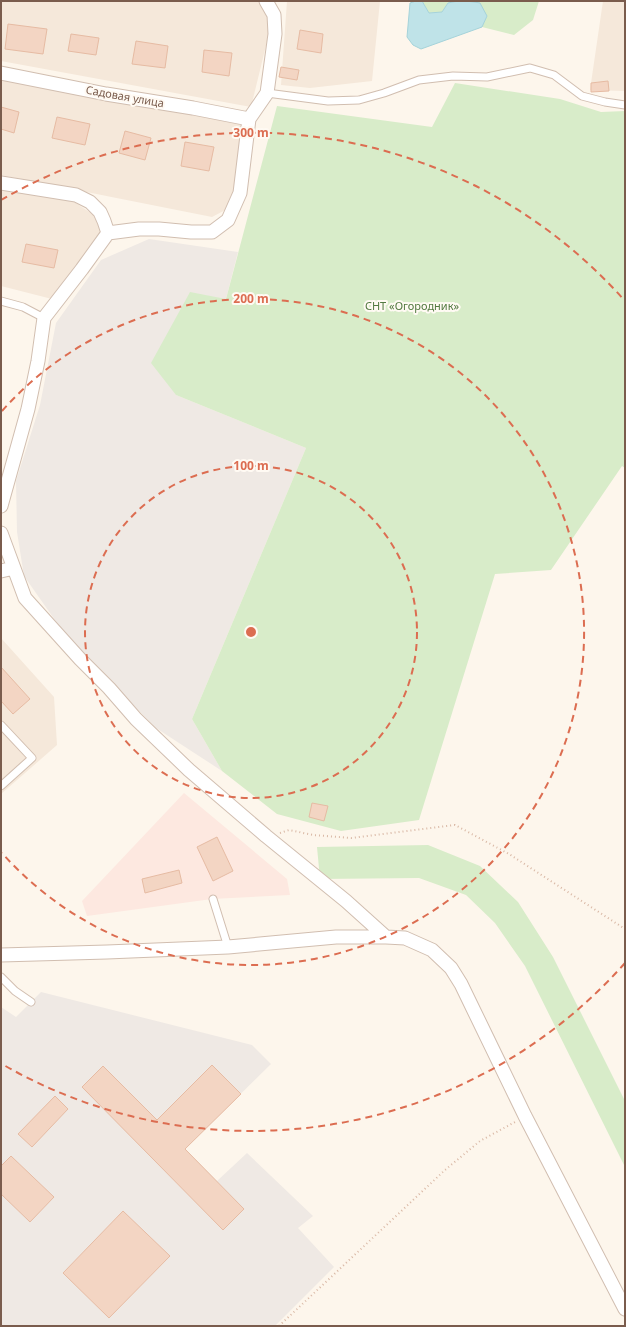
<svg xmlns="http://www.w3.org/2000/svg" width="626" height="1327" viewBox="0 0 626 1327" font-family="'Noto Sans',sans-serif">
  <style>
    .residential { fill: #f5e8da }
    .commercial { fill: #fde8e0 }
    .industrial { fill: #efe9e4 }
    .green { fill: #d8ecc9 }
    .water { fill: #bfe3e8; stroke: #a5d3da }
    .building { fill: #f3d5c3; stroke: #e6bba3 }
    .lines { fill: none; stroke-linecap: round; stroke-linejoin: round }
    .lane-casing { stroke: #d1beb0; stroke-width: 9 }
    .street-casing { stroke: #d1beb0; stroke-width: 15 }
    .path { stroke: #d9b8a5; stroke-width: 2; stroke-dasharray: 1 3; stroke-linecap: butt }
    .lane { stroke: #fff; stroke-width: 7 }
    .street { stroke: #fff; stroke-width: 13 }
    .ring { fill: none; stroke: #dc6d51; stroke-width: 2; stroke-dasharray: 7 5 }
    .labels { text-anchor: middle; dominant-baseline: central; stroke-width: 4; stroke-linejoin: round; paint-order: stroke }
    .street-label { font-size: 11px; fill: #7a5c4d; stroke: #fffaf3 }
    .park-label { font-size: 11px; fill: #537a41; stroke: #fffaf3 }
    .centre { fill: #dc6d51; stroke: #fffaf3; stroke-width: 2 }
    .ring-label { font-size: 12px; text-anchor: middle; font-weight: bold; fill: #dc6d51; stroke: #fffaf3; stroke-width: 4; stroke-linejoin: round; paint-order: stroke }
  </style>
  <rect width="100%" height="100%" fill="#fdf6ec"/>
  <path class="residential" d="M1 1H260L265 5 271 25 251 107 1 61Z
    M287 1H380L372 81 310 88 281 85Z
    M603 1H625V91L590 90Z
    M1 75 250 125 231 207 212 217 1 175Z
    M1 189 74 202 94 215 103 233 52 299 1 286Z
    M1 638 54 697 57 745 1 794Z"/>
  <path class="commercial" d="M184 793 287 879 290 895 212 899 87 916 82 901Z"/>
  <path class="industrial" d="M149 239 238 252 226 299 176 395 306 448 192 719 222 771 156 728 69 640 24 576 17 532 16 481 40 405 56 323 101 260Z
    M41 992 252 1045 271 1064 185 1149 217 1181 247 1153 313 1216 298 1228 334 1267 275 1326H1V1007L16 1017Z"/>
  <path class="green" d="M422 1H456L448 3 442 12 429 13Z
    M470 1H539L533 20 514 35 482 27 487 16Z
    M455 83 560 99 601 112 625 111V468L622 466 551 570 495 574 419 820 341 831 277 814 222 771 192 719 306 448 176 395 151 363 190 292 226 299 277 106 432 127Z
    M428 845 480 866 518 902 553 957 625 1101V1167L525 966 495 923 466 895 419 878 320 879 317 847Z"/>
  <path class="water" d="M416 1H422L429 13 442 12 448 3C459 0 469 1 480 3L487 16 482 27 421 49 413 45 407 37 410 3Z"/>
  <path class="building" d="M8 24 47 29 43 54 5 49Z
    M300 30 323 34 321 53 297 49Z
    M71 34 99 38 96 55 68 51Z
    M136 41 168 46 165 68 132 64Z
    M204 50 232 53 229 76 202 72Z
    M281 67 299 70 297 80 279 77Z
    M608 81 609 91 591 92V83Z
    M1 107 19 112 14 133 1 129Z
    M57 117 90 124 85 145 52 138Z
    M125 131 151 138 145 160 119 153Z
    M185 142 214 147 209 171 181 166Z
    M26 244 58 250 54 268 22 262Z
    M1 667 30 699 13 714 1 701Z
    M312 803 328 806 324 821 309 817Z
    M217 837 233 871 213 881 197 847Z
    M179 870 182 883 145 893 142 879Z
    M212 1065 241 1094 185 1149 244 1209 223 1230 82 1087 103 1066 157 1120Z
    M55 1096 68 1109 32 1147 18 1134Z
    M11 1156 54 1197 30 1222 1 1194V1166Z
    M123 1211 170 1256 109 1318 63 1273Z"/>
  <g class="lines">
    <defs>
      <path id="lane" d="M267 93 328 101 359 100 384 93 419 80 453 76 487 77 530 68 554 75 582 96 605 102 625 105
        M1 301 23 307 44 318
        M1 725 32 758 1 786
        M213 899 228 947
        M1 977 15 991 31 1002"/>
      <path id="street" d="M1 73 106 94 193 108 249 119
        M1 183 76 195 90 202 100 212 104 221 108 233
        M1 506 28 409 38 361 44 318 82 269 108 233 139 229H159L191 232H212L228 220 240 193 249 119 267 93 275 34 274 15 266 1
        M1 533 25 598 80 659 109 688 136 719 189 770 266 836 346 901 386 937
        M1 571 14 568
        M1 955 107 952 228 947 336 937H386L405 938 432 950 451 968 461 984 525 1116 625 1309"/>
    </defs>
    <use href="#lane" class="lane-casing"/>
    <use href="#street" class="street-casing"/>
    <path class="path" d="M280 833 289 830 313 835 351 838 455 825 509 854 625 929
      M279 1326 445 1170 480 1141 515 1122"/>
    <use href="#lane" class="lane"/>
    <use href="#street" class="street"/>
  </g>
  <g class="ring">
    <circle cx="251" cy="632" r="166"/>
    <path d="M2 411A333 333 0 1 1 2 853"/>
    <path d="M625 963A499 499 0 0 1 2 1064M1 200A499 499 0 0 1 625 301"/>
  </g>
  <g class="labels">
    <g class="street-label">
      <text transform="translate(125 96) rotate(10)">Садовая улица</text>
    </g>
    <g class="park-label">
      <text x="412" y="305">СНТ «Огородник»</text>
    </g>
  </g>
  <circle cx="251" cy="632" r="6" class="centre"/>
  <g class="ring-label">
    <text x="251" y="137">300 m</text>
    <text x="251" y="303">200 m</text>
    <text x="251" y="470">100 m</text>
  </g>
  <rect width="626" height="1327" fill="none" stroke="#7a5c4d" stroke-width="4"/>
</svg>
